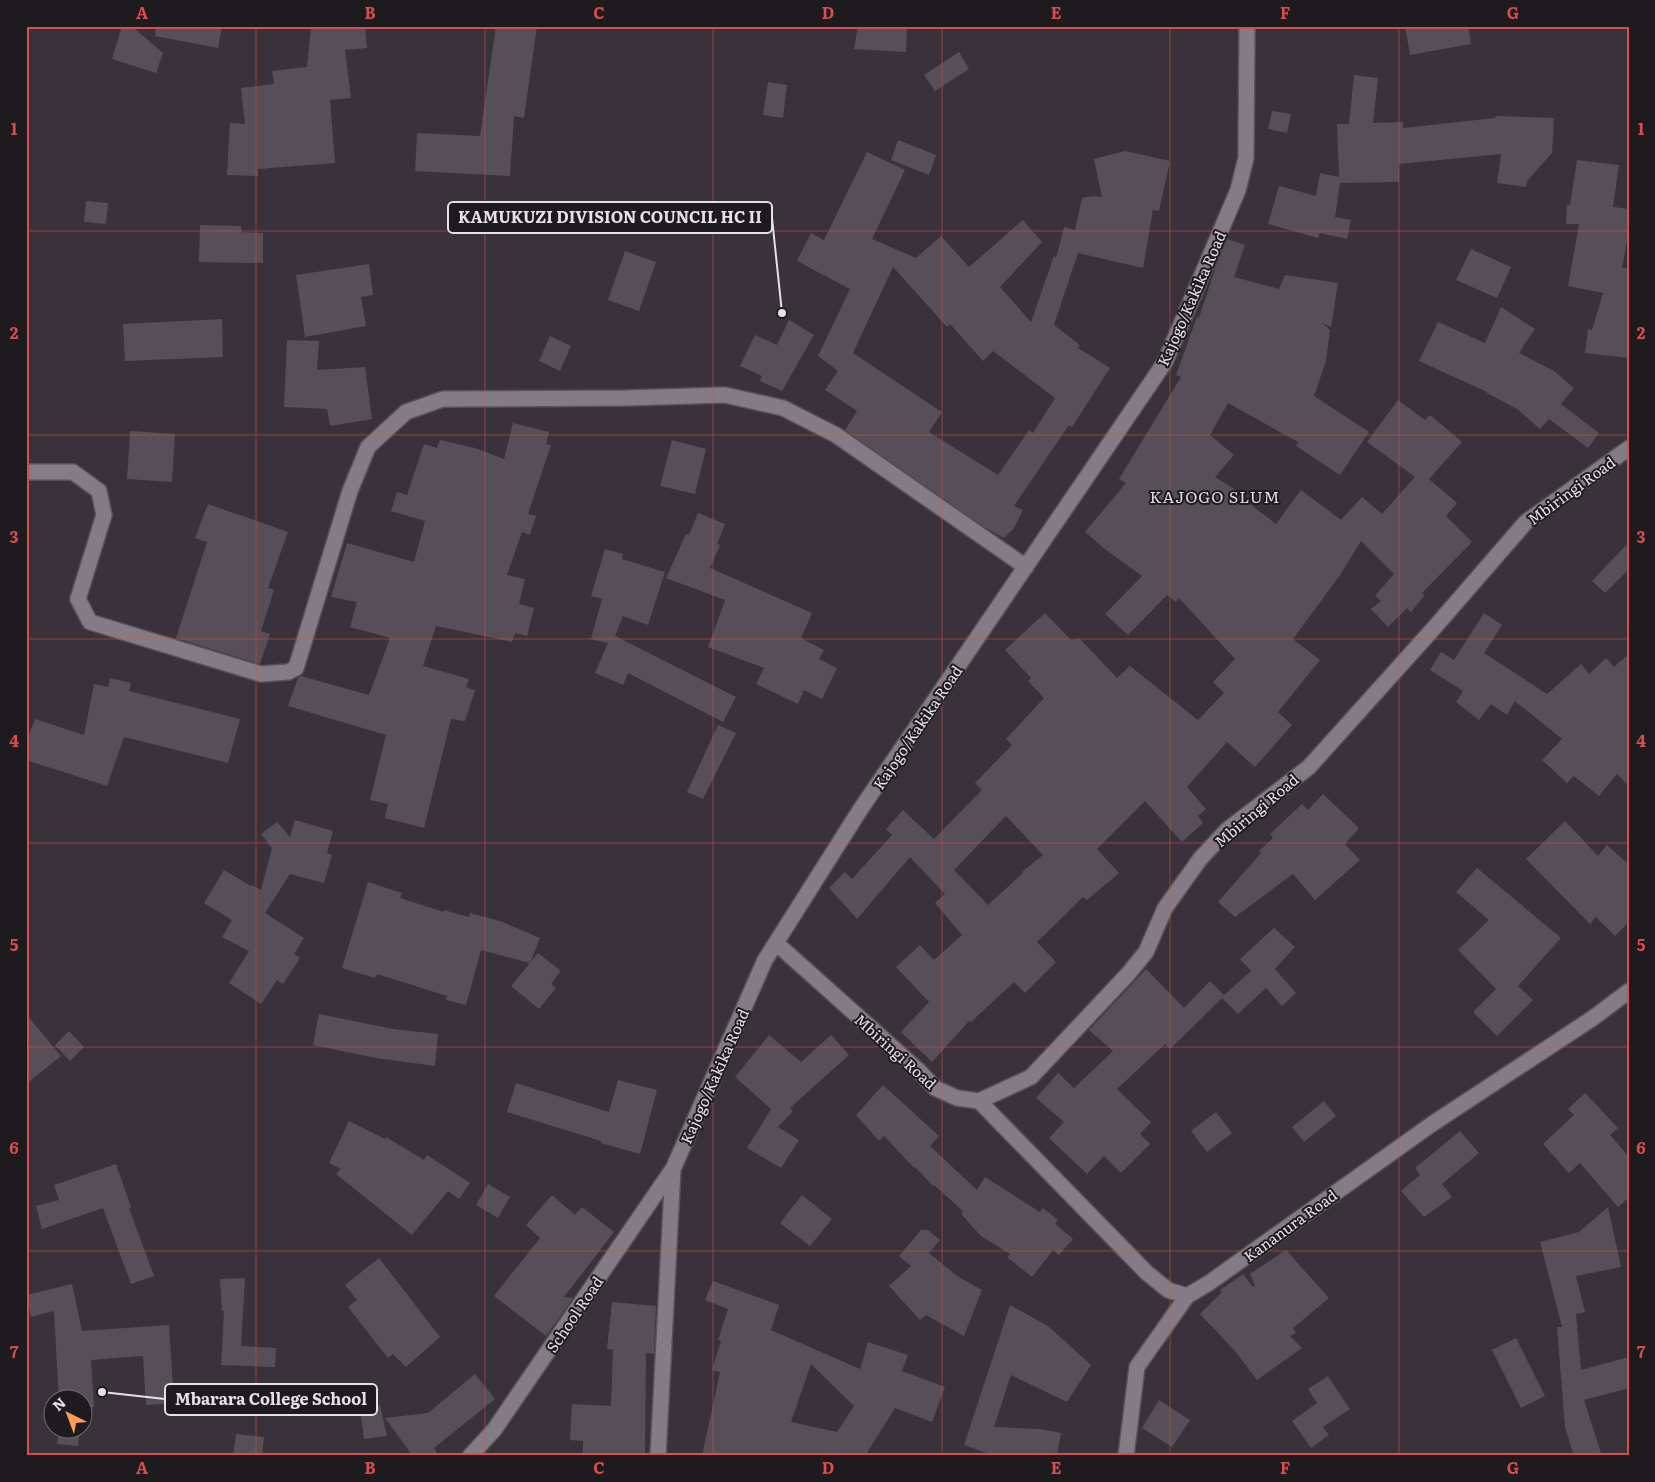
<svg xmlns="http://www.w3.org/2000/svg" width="1655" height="1482" viewBox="0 0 1655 1482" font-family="Literata,serif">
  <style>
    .building { fill: #564f58; fill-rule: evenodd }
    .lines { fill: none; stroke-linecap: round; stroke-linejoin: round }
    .minor-casing { stroke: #575158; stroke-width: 18 }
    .minor { stroke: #847c85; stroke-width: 15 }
    .grid { fill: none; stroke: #d94d4e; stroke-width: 1; stroke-opacity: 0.55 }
    .labels { text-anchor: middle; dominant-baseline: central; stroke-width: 4; stroke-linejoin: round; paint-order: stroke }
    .street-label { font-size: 15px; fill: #e6e1e6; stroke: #1e1b1e }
    .neighbourhood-label { font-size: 16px; letter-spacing: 1px; fill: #e2d9e3; stroke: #1e1b1e }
    .leader { fill: none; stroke: #e6e1e6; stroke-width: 2 }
    .callout-dot { fill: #e6e1e6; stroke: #1e1b1e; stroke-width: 2 }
    .callout { fill: #1e1b1e; stroke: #e6e1e6; stroke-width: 2 }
    .callout-label { font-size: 16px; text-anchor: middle; font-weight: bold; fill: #e6e1e6 }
    .neatline { fill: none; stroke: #d94d4e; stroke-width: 2 }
    .grid-label { font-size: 16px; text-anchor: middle; font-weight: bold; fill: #d94d4e }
  </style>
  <rect width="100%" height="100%" fill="#39323a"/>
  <path class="building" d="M122 26 135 29 163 53 156 73 112 59Z
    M156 26H222L218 48 155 36Z
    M311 26H365L367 48 345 50 351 98 330 100 335 163 258 169V176L227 175 230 123 245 124 241 88 274 84 272 71 307 67Z
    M496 26H537L524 118 514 116 510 176 415 171 417 133 480 136Z
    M858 26H907L906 52 854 49Z
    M1405 26H1468L1471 44 1410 55Z
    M959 52 969 69 935 91 924 75Z
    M1354 75 1378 78 1373 123 1403 122V128L1495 118 1496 116 1554 118 1552 153 1527 181 1526 187 1497 183 1501 154 1399 164V182L1340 183 1335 217 1351 220 1347 239 1320 233 1318 238 1268 224 1279 186 1316 196 1320 173 1339 177 1337 124H1349Z
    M768 82 787 85 783 118 763 115Z
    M1272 111 1291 114 1287 133 1268 129Z
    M898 140 936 155 929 175 891 160Z
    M1125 151 1170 161 1159 211 1153 210 1143 268 1078 253 1054 325 1080 345 1078 348 1110 368 1072 427 1069 425 1014 506 1023 510 1014 528 1004 538 984 527 845 430 857 411 825 390 838 371 818 356 850 289 797 261 811 233 824 240 867 152 905 170 872 239 916 258 941 236 969 267 1023 220 1042 242 1000 287 1031 322 1054 256 1056 258 1064 227 1075 230 1082 198 1094 196 1102 197 1094 159ZM893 267 947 327 950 324 983 361 993 351 1055 398 1033 433 1029 430 998 475 929 432 942 412 853 353Z
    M1577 160 1619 165 1613 207 1629 209V230L1622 268H1629V358L1585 353 1588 329 1592 330 1603 293 1568 286 1579 224H1566L1567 205H1570Z
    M86 201 108 203 106 224 84 222Z
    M200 225 241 226V232L263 233V263L199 262Z
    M1227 239 1245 245 1234 277 1279 289 1285 275 1338 283 1331 327 1322 323 1330 330 1326 361 1314 396 1369 432 1340 475 1296 446 1298 442 1228 403 1210 435 1234 455 1215 477 1239 492 1237 494 1276 524 1301 490 1341 520 1362 497 1382 514 1415 477 1367 442 1398 400 1425 420 1430 415 1462 442 1429 479 1457 503 1446 516 1472 542 1422 593 1425 595 1411 612 1407 608 1388 627 1371 609 1381 601 1375 596 1394 574 1361 541 1340 575 1293 639 1320 660 1278 712 1292 725 1255 767 1227 742 1187 787 1206 809 1198 816 1203 823 1182 842 1145 801 1097 849 1119 873 1087 900 1083 897 1037 942 1056 962 1025 993 1014 982 971 1022 970 1020 932 1062 901 1032 929 1002 896 967 920 945 934 960 962 935 935 903 945 894 910 857 857 919 829 888 845 872 852 879 892 835 886 829 903 810 934 839 982 790 975 783 1012 745 1006 739 1044 698 1028 681 1031 678 1005 650 1045 613 1071 640 1080 639 1117 678 1130 666 1198 720 1224 693 1213 682 1235 659 1179 598 1176 602 1167 595 1128 635 1105 614 1142 576 1106 550 1085 532 1126 483 1119 479 1181 377 1176 375 1197 317 1199 318 1216 266ZM1006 816 1043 855 1022 872 1023 873 988 905 954 870Z
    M1471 249 1511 267 1497 298 1456 280Z
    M625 251 656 262 639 311 608 300Z
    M369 264 373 295 361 297 366 326 305 337 296 275Z
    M1501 307 1535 329 1524 345H1522L1524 346 1519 353 1554 371 1574 388 1561 404 1599 433 1588 448 1549 419 1540 429 1517 409 1487 393V392L1419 361 1438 322 1485 343Z
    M222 319 223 357 125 361 123 324Z
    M789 320 814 335 782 391 760 381 762 376 740 366 755 335 777 345Z
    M550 336 571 346 560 371 539 361Z
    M287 340 319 341 317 370 365 367 372 419 330 426 327 409 284 407Z
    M513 423 549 432 546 444 551 445 528 514 536 516 530 535 522 532 507 575 525 579 519 604 534 608 527 636 515 633 512 642 436 626 423 666 469 679 466 687 475 690 465 721 451 719 424 828 385 818 388 804 370 800 386 735 288 706 298 678 301 676 369 695 390 638 350 627 357 602 331 597 347 543 414 562 425 521 391 511 397 492 407 495 424 444 437 448 440 440 475 448 504 459Z
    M130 431 175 434 172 482 127 479Z
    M672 440 706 449 695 494 660 486Z
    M208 504 288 532 268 588 274 590 261 631 270 634 260 664 176 638 207 542 195 538Z
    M698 513 725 524 717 544 720 545 710 568 812 613 801 638 824 650 819 659 837 668 822 699 804 690 798 704 756 684 764 668 708 647 725 600 666 578 686 534 689 535Z
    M1629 542V569L1605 593 1592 581Z
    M605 549 623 554 622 559 665 572 648 625 623 616 615 636 736 697 723 722 628 673 623 685 595 673 608 643 591 639 602 599 591 596Z
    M1484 613 1502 625 1484 653 1547 694 1581 664 1589 674 1606 658 1614 667 1629 654V786L1617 774 1599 796 1574 776 1567 783 1542 760 1562 739 1515 701 1507 715 1491 704 1479 720 1456 702 1463 691 1430 670 1441 652 1454 660Z
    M110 678 131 683 129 691 240 719 228 763 124 737 107 786 26 760V743L35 719 84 735 94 684 108 687Z
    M718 725 736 733 703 799 687 792Z
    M1323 794 1359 828 1345 844 1360 860 1315 900 1293 874 1235 917 1218 902 1261 853 1259 851 1273 838 1270 834 1302 804 1308 810Z
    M295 820 333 831 327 853 332 855 324 883 290 874 265 913 304 938 294 954 300 958 283 984 277 980 261 1004 229 983 249 951 222 937 232 920 204 903 224 870 251 886 252 885 261 890 272 848 261 834 277 822 290 837Z
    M1565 821 1598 856 1607 845 1629 865V922L1615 936 1596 917 1590 924 1526 859Z
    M1477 868 1561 938 1518 986 1533 1000 1497 1036 1473 1012 1496 989 1458 950 1489 920 1456 892Z
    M368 882 402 893 400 898 444 912V910L469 917 470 913 500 921 540 938 530 963 481 950 466 1005 446 1000 447 996 377 974 375 978 342 968Z
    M1274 928 1295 947 1275 969 1296 993 1282 1006 1266 988 1238 1014 1222 998 1170 1049 1165 1044 1117 1089 1151 1122 1140 1134 1150 1144 1121 1173 1104 1156 1087 1174 1049 1138 1064 1122 1036 1098 1058 1073 1074 1088 1113 1051 1089 1030 1146 969 1184 1008 1210 981 1224 995 1251 971 1240 959Z
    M538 953 561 971 551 984 556 988 539 1009 511 986Z
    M26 1014 61 1056 26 1084Z
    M319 1014 393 1029 438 1034 435 1066 376 1058 313 1045Z
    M69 1031 84 1047 70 1061 55 1045Z
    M769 1035 801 1062 831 1035 849 1055 790 1108 793 1111 778 1127 799 1140 781 1168 747 1148 771 1109 735 1077Z
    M618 1080 657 1090 640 1154 601 1143V1141L507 1112 516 1083 609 1112Z
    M883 1085 939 1136 930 1146 977 1190 985 1177 1040 1212 1043 1208 1058 1220 1055 1224 1073 1239 1059 1255 1053 1250 1032 1277 1007 1257 1010 1254 981 1236 961 1214 963 1211 934 1185 933 1186 915 1167 914 1168 884 1136 879 1141 856 1115Z
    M1585 1093 1618 1128 1610 1135 1629 1157V1197L1618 1207 1580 1163 1569 1173 1543 1144 1574 1115 1568 1109Z
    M1324 1101 1336 1116 1304 1142 1292 1127Z
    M1216 1112 1232 1133 1207 1152 1191 1131Z
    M349 1121 385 1139 386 1137 424 1160 427 1155 470 1183 459 1199 448 1191 412 1235 336 1174 341 1169 329 1163Z
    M1460 1131 1479 1153 1442 1184 1452 1197 1424 1217 1401 1191 1420 1175 1415 1168Z
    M116 1164 131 1207 129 1208 154 1276 131 1284 103 1208 42 1229 36 1206 59 1200 54 1185Z
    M488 1184 510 1197 498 1218 476 1205Z
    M552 1195 575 1215 582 1207 614 1232 564 1297 573 1298 546 1336 494 1296 540 1238 526 1225Z
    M802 1195 832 1219 810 1246 780 1223Z
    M1608 1207 1621 1267 1576 1276 1585 1312 1576 1314 1581 1370 1629 1357V1388L1584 1400 1602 1456H1574L1565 1427 1557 1327H1562L1540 1242 1579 1232Z
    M921 1230H928L940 1240 929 1253 957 1276 982 1290 964 1336 926 1315 920 1320 889 1286 911 1266 899 1256Z
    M1286 1250 1329 1298 1293 1328 1296 1333 1290 1336 1302 1348 1257 1380 1235 1351 1200 1314 1222 1292 1220 1290 1243 1274 1253 1287 1255 1286 1250 1274Z
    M379 1258 440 1337 406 1367 393 1354 388 1358 348 1307 357 1300 345 1285Z
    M245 1278 241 1346 276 1348 275 1367 221 1365 224 1311H222L220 1279Z
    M713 1281 779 1305 771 1330 860 1369 868 1342 908 1355 902 1371 945 1387 932 1422 895 1408 865 1456H702L720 1372 712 1370 721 1341 718 1340 728 1309 705 1300ZM811 1364 854 1406 837 1432 791 1422Z
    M72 1284 82 1331 169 1325 174 1403 146 1405 143 1356 91 1360 94 1407 82 1408V1400H59L54 1311 31 1317 26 1295Z
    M612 1302 656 1306 654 1354 646 1353 645 1456H583V1441L570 1440 572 1404 611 1406 613 1350 607 1349Z
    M1010 1305 1048 1326 1091 1365 1067 1402 1011 1375 994 1427 1040 1429 1061 1433 1057 1456H995L964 1445Z
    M1516 1338 1545 1396 1521 1408 1492 1350Z
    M475 1374 495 1399 434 1448 439 1456H413L385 1418 428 1413Z
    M1328 1376 1350 1409 1323 1427 1329 1435 1311 1448 1292 1421 1317 1403 1308 1389Z
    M1159 1400 1190 1420 1172 1447 1142 1428Z
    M380 1405 387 1436 364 1439 360 1410Z
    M59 1430H80L78 1446 57 1444Z
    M236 1434 264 1437 262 1456H233Z"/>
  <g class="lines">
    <defs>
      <path id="minor" d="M26 472H73L99 491 104 515 78 599 90 622 261 674 288 672 296 668 350 491 368 447 406 412 443 399 626 398 725 395 783 408 836 435 1026 567
        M776 943 918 1070 935 1088 957 1098 979 1101 1031 1077 1128 974 1146 952 1165 908 1200 859 1227 830 1309 767 1434 628 1526 522 1629 448
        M979 1101 1147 1273 1168 1290 1187 1296 1209 1283 1432 1124 1593 1018 1629 991
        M470 1456 494 1430 672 1170
        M658 1456 673 1169 765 960 860 810 1165 362 1238 190 1246 158 1247 26
        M1126 1456 1137 1367 1187 1296"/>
    </defs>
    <use href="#minor" class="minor-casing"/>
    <use href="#minor" class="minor"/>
  </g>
  <path class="grid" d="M256 26V1456M485 26V1456M713 26V1456M942 26V1456M1170 26V1456M1399 26V1456M26 231H1629M26 435H1629M26 639H1629M26 843H1629M26 1047H1629M26 1251H1629"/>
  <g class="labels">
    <g class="street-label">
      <text transform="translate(1191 298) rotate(-66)">Kajogo/Kakika Road</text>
      <text transform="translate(1571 490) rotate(-36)">Mbiringi Road</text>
      <text transform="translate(917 727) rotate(-56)">Kajogo/Kakika Road</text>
      <text transform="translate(1256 810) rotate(-40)">Mbiringi Road</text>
      <text transform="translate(896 1051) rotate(42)">Mbiringi Road</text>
      <text transform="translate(714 1076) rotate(-66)">Kajogo/Kakika Road</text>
      <text transform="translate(1290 1225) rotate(-36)">Kananura Road</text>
      <text transform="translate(574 1314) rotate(-56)">School Road</text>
    </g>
    <g class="neighbourhood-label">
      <text x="1215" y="496">KAJOGO SLUM</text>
    </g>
  </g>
  <path class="leader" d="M782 313L772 218M102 1392L165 1399"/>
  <g class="callout-dot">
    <circle cx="782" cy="313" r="5"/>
    <circle cx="102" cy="1392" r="5"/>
  </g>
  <g class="callout">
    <rect x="448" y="202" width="324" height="31" rx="5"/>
    <rect x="165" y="1384" width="212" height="31" rx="5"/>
  </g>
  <g class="callout-label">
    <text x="610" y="223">KAMUKUZI DIVISION COUNCIL HC II</text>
    <text x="271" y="1405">Mbarara College School</text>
  </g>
  <rect width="1655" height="1482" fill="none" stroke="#1e1b1e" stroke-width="55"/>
  <g transform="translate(68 1414) rotate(318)"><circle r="24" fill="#1e1b1e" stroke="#6e6a6e"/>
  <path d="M0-4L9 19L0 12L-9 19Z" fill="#fd9c56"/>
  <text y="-8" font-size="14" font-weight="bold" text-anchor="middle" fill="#e6e1e6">N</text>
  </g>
  <rect x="28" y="28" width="1600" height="1426" class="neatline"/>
  <g class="grid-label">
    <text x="142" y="19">A</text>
    <text x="370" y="19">B</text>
    <text x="599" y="19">C</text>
    <text x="828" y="19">D</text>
    <text x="1056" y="19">E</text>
    <text x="1285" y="19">F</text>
    <text x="1513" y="19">G</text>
    <text x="14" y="135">1</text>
    <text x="1641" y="135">1</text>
    <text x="14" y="339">2</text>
    <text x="1641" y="339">2</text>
    <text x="14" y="543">3</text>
    <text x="1641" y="543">3</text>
    <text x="14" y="747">4</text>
    <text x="1641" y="747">4</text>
    <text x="14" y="951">5</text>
    <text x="1641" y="951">5</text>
    <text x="14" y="1154">6</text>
    <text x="1641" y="1154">6</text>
    <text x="14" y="1358">7</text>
    <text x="1641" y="1358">7</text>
    <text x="142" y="1474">A</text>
    <text x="370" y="1474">B</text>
    <text x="599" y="1474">C</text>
    <text x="828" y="1474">D</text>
    <text x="1056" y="1474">E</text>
    <text x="1285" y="1474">F</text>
    <text x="1513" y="1474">G</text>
  </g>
</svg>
